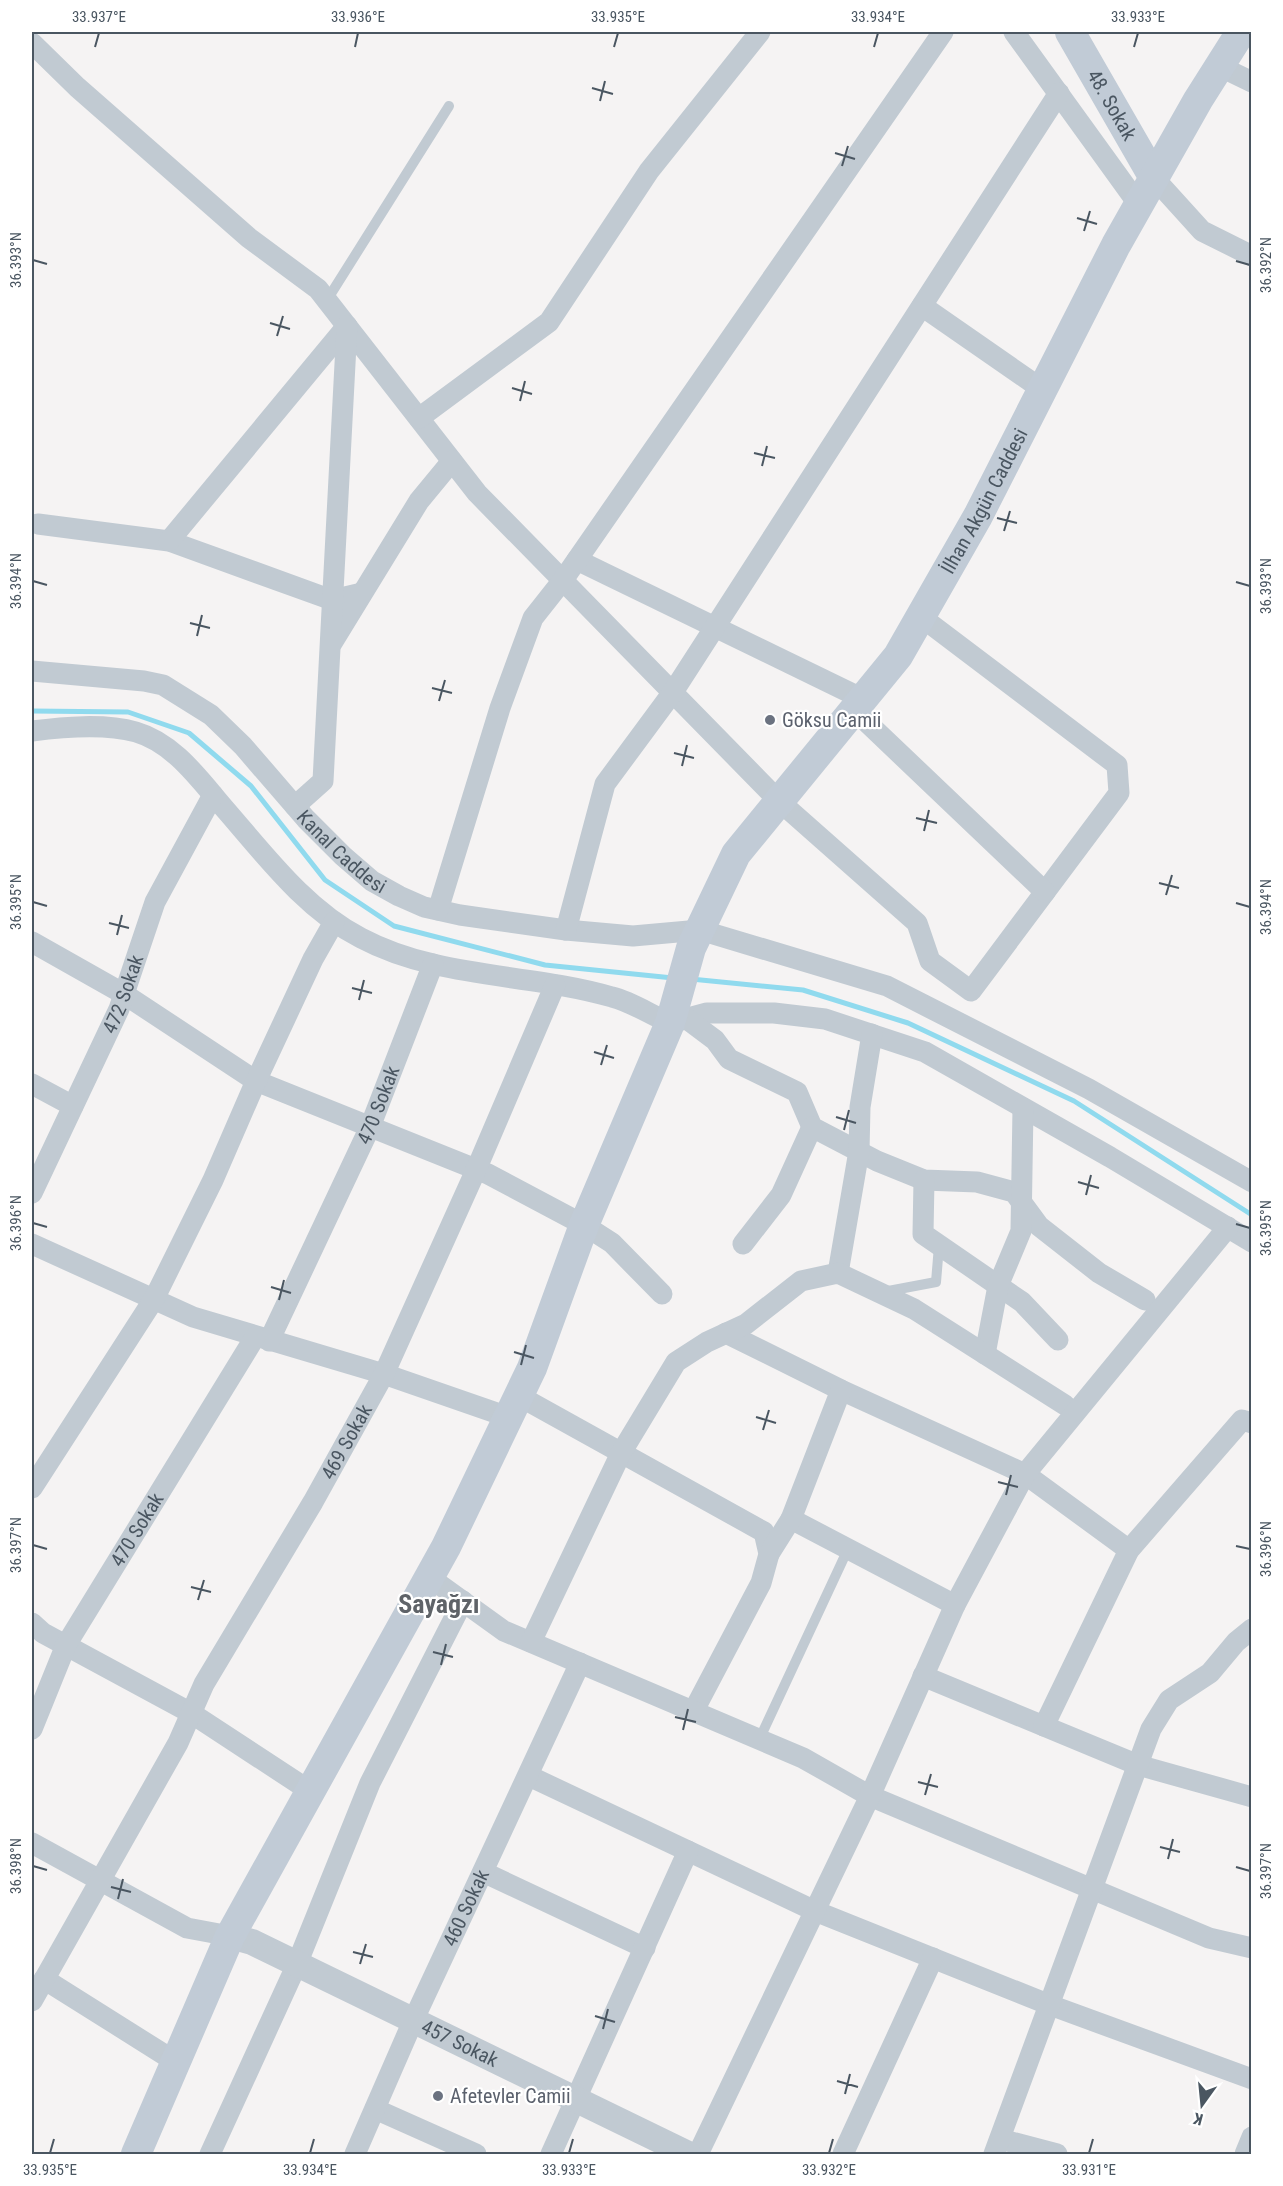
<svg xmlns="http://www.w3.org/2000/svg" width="1283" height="2186" viewBox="0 0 1283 2186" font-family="'Roboto Condensed',sans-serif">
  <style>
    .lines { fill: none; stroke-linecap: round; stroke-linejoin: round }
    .stream { stroke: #90daee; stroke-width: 5 }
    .service { stroke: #c1cad2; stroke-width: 10 }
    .minor { stroke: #c1cad2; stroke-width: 21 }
    .tertiary { stroke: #c1cad2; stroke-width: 26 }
    .secondary { stroke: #c1cbd6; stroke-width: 30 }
    .ticks { fill: none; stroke: #4a5661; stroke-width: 2 }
    .worship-dot { fill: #6b7280; stroke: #fff; stroke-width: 2 }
    .labels { text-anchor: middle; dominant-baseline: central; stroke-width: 4.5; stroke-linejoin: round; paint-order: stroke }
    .street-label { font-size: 20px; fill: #4a5661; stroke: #fff }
    .worship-label { font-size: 20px; fill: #5b616d; stroke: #fff; text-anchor: start }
    .district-label { font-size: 26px; font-weight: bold; fill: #5f6368; stroke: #fff }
    .neatline { fill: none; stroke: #4a5661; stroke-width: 2 }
    .ticks-label { font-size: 15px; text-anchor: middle; fill: #4a5661 }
  </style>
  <rect width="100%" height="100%" fill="#f5f3f3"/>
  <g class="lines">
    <path class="stream" d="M32 711 128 712 189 733 251 786 325 880 394 926 545 965 673 978
      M691 979 803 990 908 1023 1074 1101 1252 1215"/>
    <path class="service" d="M327 300 449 106
      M883 1292 936 1282 939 1246
      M759 1740 848 1549"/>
    <g class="minor">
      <path d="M1014 32 1139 205"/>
      <path d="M32 43 77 87 249 238 318 289 477 493 779 801 917 923 930 961 971 991 1119 793 1117 765 920 616"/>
      <path d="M1219 66 1252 82"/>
      <path d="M1154 178 1202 231 1252 256"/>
      <path d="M922 306 1043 390"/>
      <path d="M419 418 549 322 649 171 760 32"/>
      <path d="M38 524 169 541 332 600 362 593"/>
      <path d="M169 541 347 326"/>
      <path d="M577 560 863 699"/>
      <path d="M332 643 419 501 452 461"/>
      <path id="s1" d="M32 671 144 681 163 685 211 715 243 746 306 819 343 856 372 881 399 896 424 907 460 915 566 930 633 936 700 930 887 986 1089 1089 1252 1182"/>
      <path d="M854 710 1045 892"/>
      <path d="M32 731C63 727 104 723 136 732 174 743 199 779 224 808 265 855 305 909 361 938 438 979 530 973 612 997 632 1002 651 1015 670 1023L707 1013H774L825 1019 925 1052 1110 1157 1252 1242"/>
      <path d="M295 806 323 781 347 326"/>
      <path d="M438 910 500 708 533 618 563 580 943 32"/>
      <path d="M566 930 605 784 673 692 1059 93"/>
      <path d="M32 942 124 994 256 1081 488 1174 584 1225 612 1243 662 1294"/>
      <path d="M687 1019 715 1040 729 1059 797 1092 812 1127 877 1161 924 1180 977 1182 1014 1192 1039 1226 1099 1273 1145 1300"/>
      <path d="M32 1084 73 1106"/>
      <path d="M924 1180 923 1234 1022 1302 1058 1340"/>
      <path id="s2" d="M32 1193 119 1009 155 902 213 795"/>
      <path d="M32 1244 193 1317 384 1374 508 1417"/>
      <path d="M743 1244 781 1195 812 1127"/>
      <path d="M838 1273 859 1151 860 1107 872 1034"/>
      <path d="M726 1333 841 1390 1025 1474 1129 1550"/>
      <path id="s3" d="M269 1341 370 1127 433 964"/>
      <path d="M985 1354 998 1286 1021 1231 1023 1108"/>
      <path d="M519 1396 764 1532 769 1554 761 1583 693 1712"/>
      <path d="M32 1488 154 1299 213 1180 256 1081 313 959 334 922"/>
      <path d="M791 1519 955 1605"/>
      <path d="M769 1554 791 1519 841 1390"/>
      <path d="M429 1577 504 1631 803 1758 870 1796 1209 1938 1252 1948"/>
      <path d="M32 1623 43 1633 191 1713 310 1791"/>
      <path d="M531 1642 621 1453 676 1362 707 1342 746 1324 801 1281 838 1273 914 1309 1065 1405"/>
      <path d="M923 1676 1138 1765 1252 1797"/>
      <path d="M1044 1726 1129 1550 1242 1420 1252 1423"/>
      <path id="s4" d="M32 1729 66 1645 255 1337"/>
      <path d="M529 1776 815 1911 1050 2005 1252 2079"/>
      <path d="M32 1843 187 1928 230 1936"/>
      <path d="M483 1872 645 1948"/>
      <path d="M44 1979 176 2062"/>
      <path id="s5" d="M32 2001 178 1743 204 1684 313 1502 384 1374 476 1170 555 985"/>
      <path d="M375 2109 476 2154"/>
      <path d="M1000 2139 1057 2154"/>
      <path d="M210 2154 297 1964 370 1783 463 1601"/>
      <path id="s6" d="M355 2154 413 2021 580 1663"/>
      <path d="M551 2154 688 1851"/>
      <path d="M698 2154 870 1796 955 1605 1025 1474 1228 1227"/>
      <path d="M843 2154 933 1958"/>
      <path d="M994 2154 1151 1729 1169 1700 1210 1673 1236 1642 1252 1629"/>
      <path d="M1245 2154 1252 2137"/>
    </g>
    <path class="tertiary" id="s7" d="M230 1936 252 1942 688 2154"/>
    <g class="secondary">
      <path id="s8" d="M1070 32 1154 178"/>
      <path id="s9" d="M136 2154 230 1936 446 1547 532 1368 584 1225 670 1023 691 948 736 854 898 656 978 516 1116 245 1198 100 1241 32"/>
    </g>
  </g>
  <path class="ticks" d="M95 47 99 33M355 47 358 33M614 47 618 33M874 47 878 33M1134 47 1138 33M592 88 613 94M600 101 605 81M835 153 855 159M842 166 848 146M1077 218 1097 224M1084 231 1090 211M33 260 47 264M1236 261 1250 265M270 323 290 329M277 336 283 316M512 388 532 394M520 401 525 381M754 453 775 458M762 466 767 446M997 518 1017 523M1004 531 1010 511M33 581 47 585M1236 582 1250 586M190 623 210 628M197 636 202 615M432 688 452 693M439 701 445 680M674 753 694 758M682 766 687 745M916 818 937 823M924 831 929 810M1159 883 1179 888M1166 895 1172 875M33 902 47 906M1236 903 1250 907M109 923 129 928M117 935 122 915M352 988 372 993M359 1000 364 980M594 1052 614 1058M601 1065 607 1045M836 1117 856 1123M844 1130 849 1110M1078 1182 1099 1188M1086 1195 1091 1175M33 1223 47 1227M1236 1224 1250 1228M271 1287 291 1293M279 1300 284 1280M514 1352 534 1358M521 1365 526 1345M756 1417 776 1423M763 1430 769 1410M998 1482 1018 1487M1006 1495 1011 1475M33 1545 47 1549M1236 1546 1250 1549M191 1587 211 1592M198 1600 204 1580M433 1652 453 1657M441 1665 446 1644M675 1717 696 1722M683 1730 688 1709M918 1782 938 1787M925 1795 931 1774M1160 1847 1180 1852M1168 1859 1173 1839M33 1866 47 1870M1236 1867 1250 1871M111 1887 131 1892M118 1899 123 1879M353 1952 373 1957M360 1964 366 1944M595 2016 615 2022M603 2029 608 2009M837 2081 858 2087M845 2094 850 2074M50 2153 54 2139M310 2153 314 2139M569 2153 573 2139M829 2153 833 2139M1089 2153 1093 2139"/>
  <g class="worship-dot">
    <circle cx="770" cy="720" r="6"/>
    <circle cx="438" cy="2096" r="6"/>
  </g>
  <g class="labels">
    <g class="street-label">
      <text stroke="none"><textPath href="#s8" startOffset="84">48. Sokak</textPath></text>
      <text stroke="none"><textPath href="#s9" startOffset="1868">İlhan Akgün Caddesi</textPath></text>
      <text stroke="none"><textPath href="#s1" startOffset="378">Kanal Caddesi</textPath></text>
      <text stroke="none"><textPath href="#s2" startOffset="219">472 Sokak</textPath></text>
      <text stroke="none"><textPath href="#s3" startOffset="260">470 Sokak</textPath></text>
      <text stroke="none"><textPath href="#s5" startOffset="642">469 Sokak</textPath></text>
      <text stroke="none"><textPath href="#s4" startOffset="226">470 Sokak</textPath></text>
      <text stroke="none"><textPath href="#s6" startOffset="270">460 Sokak</textPath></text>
      <text stroke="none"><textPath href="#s7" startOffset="254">457 Sokak</textPath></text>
    </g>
    <g class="worship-label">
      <text x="782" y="720">Göksu Camii</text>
      <text x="450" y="2096">Afetevler Camii</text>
    </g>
    <g class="district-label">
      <text x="439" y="1604">Sayağzı</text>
    </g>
  </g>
  <rect width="1283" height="2186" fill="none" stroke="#ffffff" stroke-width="66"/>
  <g transform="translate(1202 2105) rotate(195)" stroke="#ffffff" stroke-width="4.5" paint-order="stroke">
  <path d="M0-4.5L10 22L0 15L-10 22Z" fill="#4a5661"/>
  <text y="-9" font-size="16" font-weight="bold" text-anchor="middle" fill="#4a5661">K</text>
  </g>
  <rect x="33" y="33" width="1217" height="2120" class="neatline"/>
  <g class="ticks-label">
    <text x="99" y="22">33.937°E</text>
    <text x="358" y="22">33.936°E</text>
    <text x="618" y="22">33.935°E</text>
    <text x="878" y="22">33.934°E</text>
    <text x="1138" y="22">33.933°E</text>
    <text transform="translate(16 260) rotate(-90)" y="5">36.393°N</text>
    <text transform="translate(1266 265) rotate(-90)" y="5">36.392°N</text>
    <text transform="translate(16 581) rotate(-90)" y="5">36.394°N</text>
    <text transform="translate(1266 586) rotate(-90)" y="5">36.393°N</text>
    <text transform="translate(16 902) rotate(-90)" y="5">36.395°N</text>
    <text transform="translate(1266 907) rotate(-90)" y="5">36.394°N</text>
    <text transform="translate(16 1223) rotate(-90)" y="5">36.396°N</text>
    <text transform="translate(1266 1228) rotate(-90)" y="5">36.395°N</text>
    <text transform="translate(16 1545) rotate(-90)" y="5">36.397°N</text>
    <text transform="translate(1266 1549) rotate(-90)" y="5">36.396°N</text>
    <text transform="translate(16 1866) rotate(-90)" y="5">36.398°N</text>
    <text transform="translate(1266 1871) rotate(-90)" y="5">36.397°N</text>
    <text x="50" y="2175">33.935°E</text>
    <text x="310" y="2175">33.934°E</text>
    <text x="569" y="2175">33.933°E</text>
    <text x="829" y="2175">33.932°E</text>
    <text x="1089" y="2175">33.931°E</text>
  </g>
</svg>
